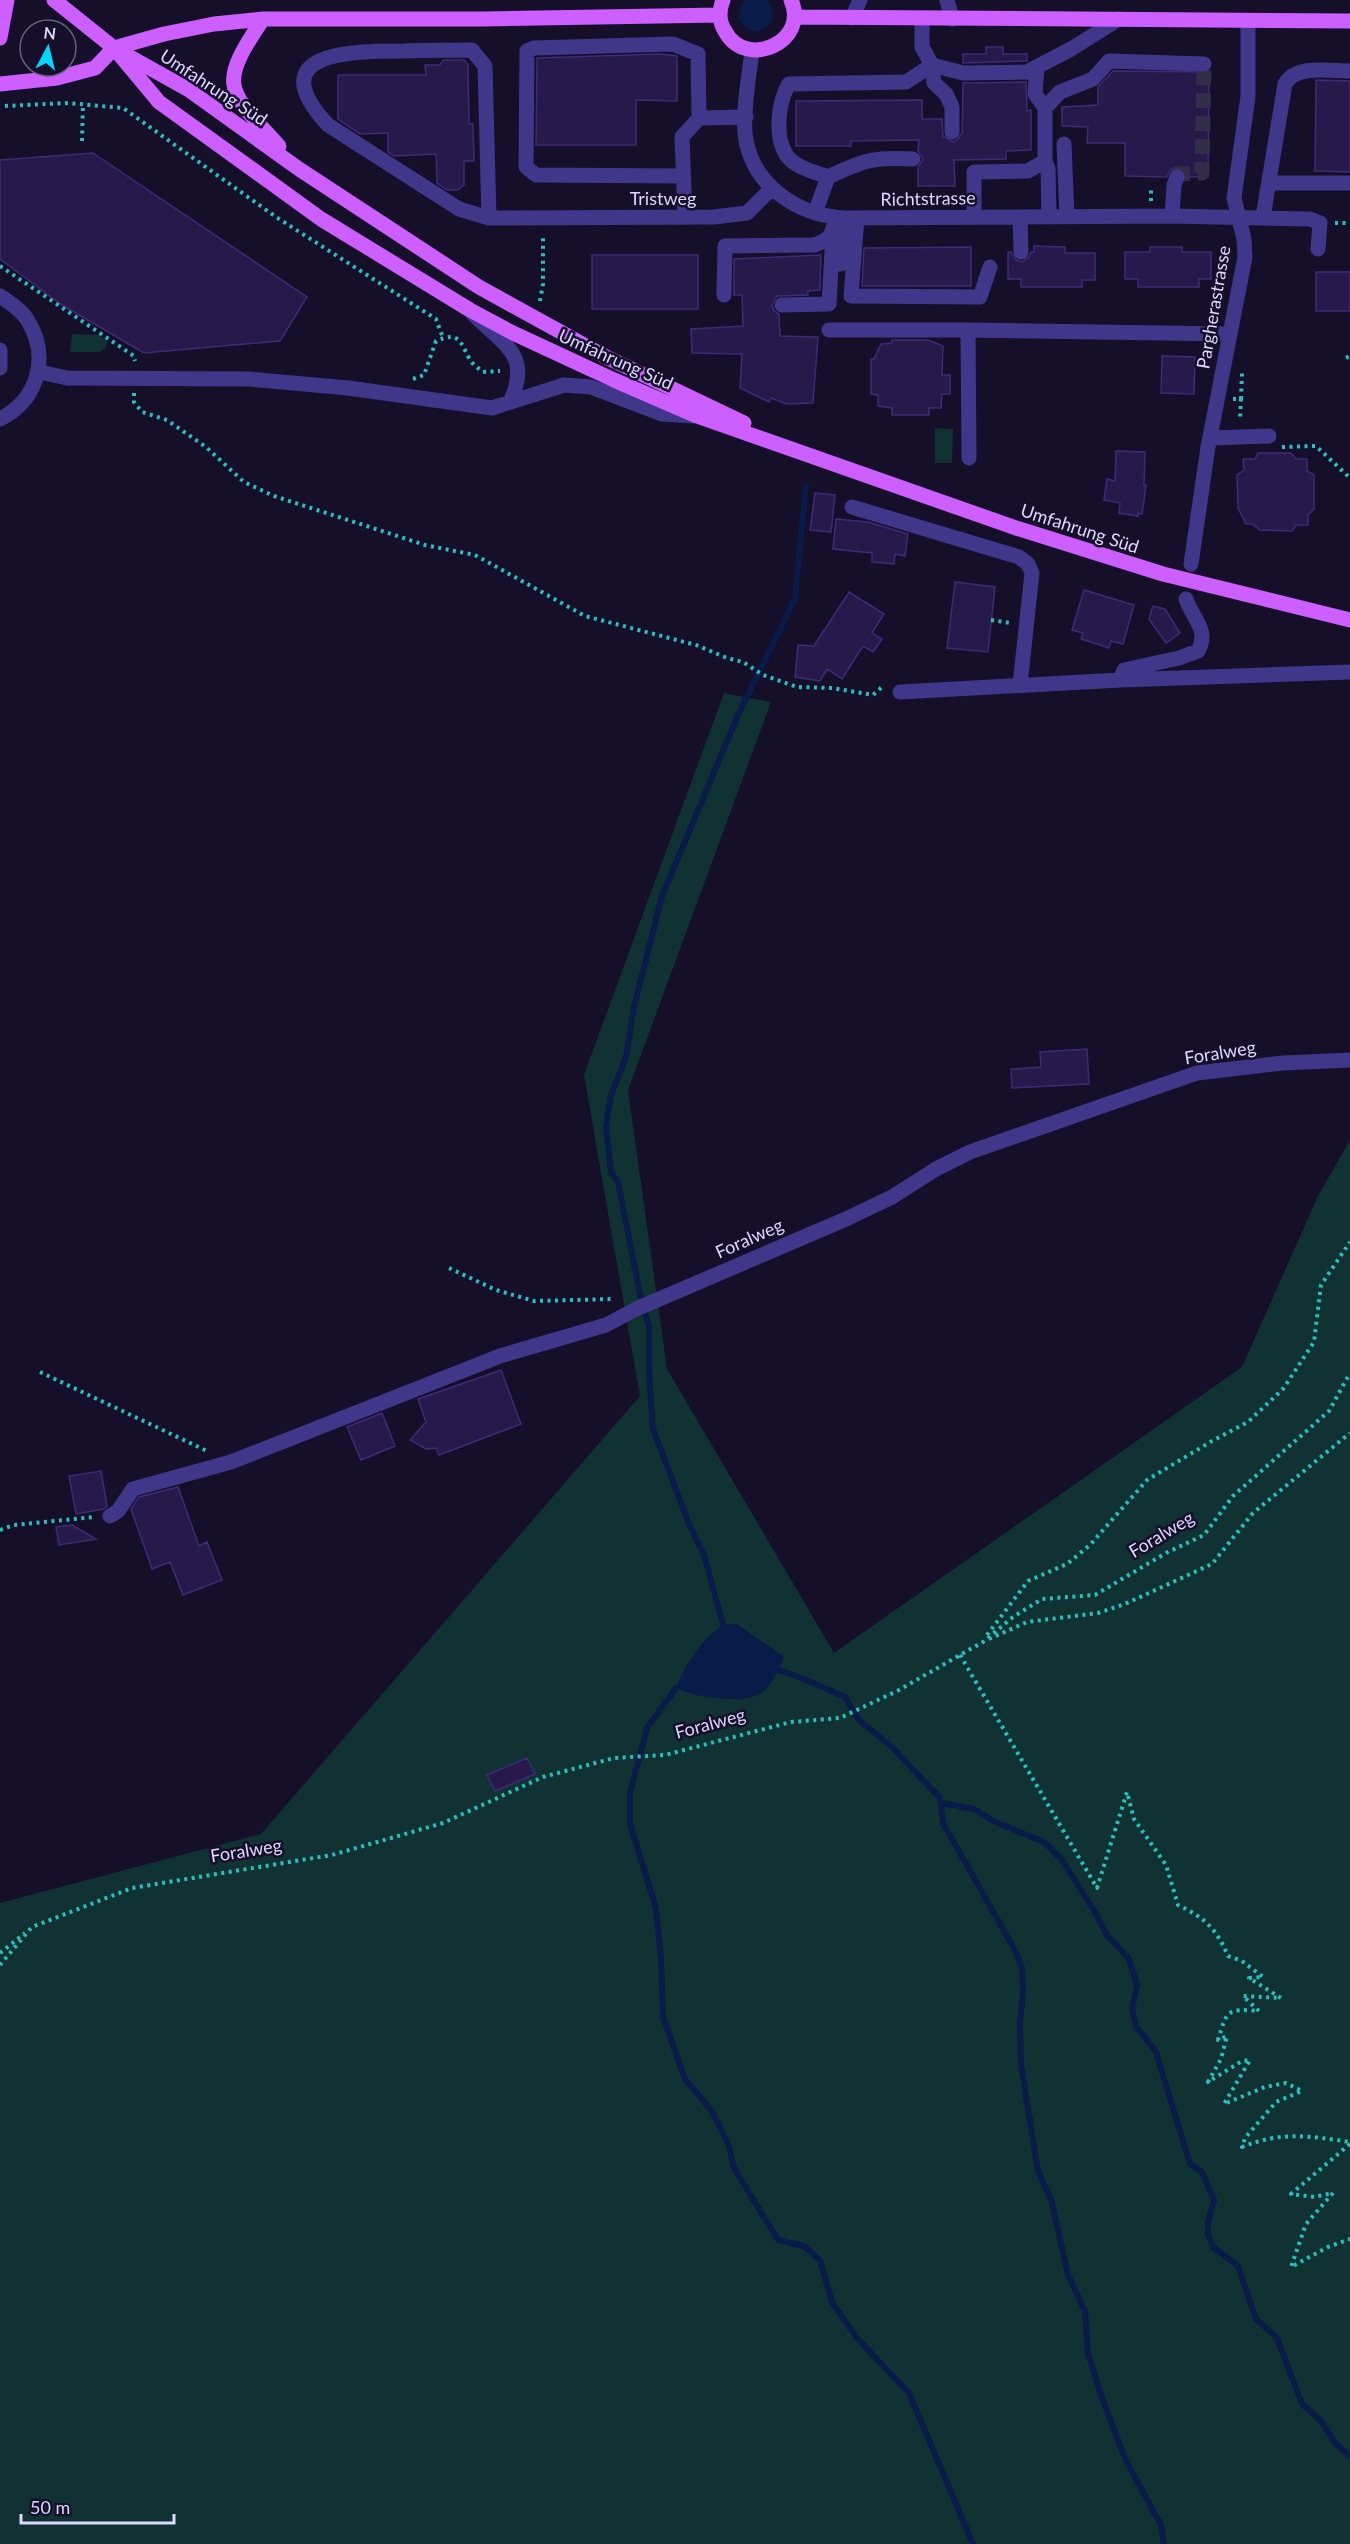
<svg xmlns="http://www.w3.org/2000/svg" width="1350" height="2544" viewBox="0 0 1350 2544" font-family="Lato,sans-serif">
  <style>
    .green { fill: #113233 }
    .water { fill: #081b49 }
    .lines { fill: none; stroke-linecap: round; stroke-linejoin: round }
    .stream { stroke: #081b49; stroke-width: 6 }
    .building { fill: #271a4b; stroke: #3f2a78; stroke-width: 1.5 }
    .minor-tunnel { stroke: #332d49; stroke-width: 15; stroke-dasharray: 15 8; stroke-linecap: butt }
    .path { stroke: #29c0c0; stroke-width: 4; stroke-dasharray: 3 4.5; stroke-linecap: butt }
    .minor { stroke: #40378a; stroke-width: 15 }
    .major { stroke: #cd5eff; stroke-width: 15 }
    .labels { text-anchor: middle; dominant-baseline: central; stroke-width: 5; stroke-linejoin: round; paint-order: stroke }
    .street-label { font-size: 18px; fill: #ded7ff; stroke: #150f29 }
  </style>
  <rect width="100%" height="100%" fill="#150f29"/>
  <path class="green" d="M72 334 99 335 107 341 106 348 100 352H70Z
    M935 428 953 429 952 463H935Z
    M724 693 771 702 628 1090 667 1369 834 1653 1242 1367 1318 1196 1350 1140V2544H0V1903L261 1834 640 1396 584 1075Z"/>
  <path class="water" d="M739 14a17 17 0 1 1 34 0a17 17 0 1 1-34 0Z
    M723 1624H737L784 1657C769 1694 758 1703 717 1698 702 1697 690 1694 676 1688 688 1659 699 1644 723 1624Z"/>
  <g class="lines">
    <path class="stream" d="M723 1624 704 1555 689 1524 653 1429 649 1373V1327L640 1294 618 1182 611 1172 606 1128 610 1098 626 1057 634 1007 662 896 739 713 795 599 806 486
      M779 1670 804 1679 845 1697 859 1720 893 1748 940 1798 943 1823 1016 1952 1022 1968 1023 1991 1020 2024 1021 2065 1038 2171 1052 2202 1068 2275 1085 2311 1088 2353 1101 2395 1126 2461 1161 2525 1164 2544
      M676 1688 647 1728 630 1793V1824L656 1908 661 1958 663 2017 685 2079 712 2111 729 2146 734 2168 778 2240 804 2246 820 2260 832 2302 857 2338 909 2393 973 2544
      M941 1803 974 1809 993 1821 1044 1842 1062 1860 1095 1912 1107 1935 1129 1959 1137 1985 1132 2010 1136 2026 1156 2052 1190 2164 1202 2172 1214 2200 1208 2222V2235L1214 2248 1238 2266 1256 2319 1277 2338 1302 2404 1321 2421 1336 2444 1350 2456"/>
  </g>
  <path class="building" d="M986 47H1003V54H1027V61L963 63V54H986Z
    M660 54 677 56V101L636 100V145H536L537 58Z
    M443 60H464L468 65 469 124H473L474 161H464V185L458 190H447L437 183 436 154 394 156 388 152V133L360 134 338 119V75H426L425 65H440Z
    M1113 71 1209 72 1208 177H1187L1184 170 1176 167 1170 170 1167 177 1125 176V143H1087L1088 127 1062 126V107L1098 105V87Z
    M1316 80 1350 81V172L1315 171Z
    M1026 82 1027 111 1031 110V150L1006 151V159L954 160 955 186H918V167L923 159 918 151 919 140 851 141V146H796V101L922 100V119H942L943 136 953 142 957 140 962 133 963 83Z
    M93 153 307 297 280 341 144 353 62 305 0 259V160Z
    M1034 246 1065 247V253H1095V280H1082V287H1021V279H1008V252H1011L1016 260 1022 262 1029 257 1031 252H1034Z
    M971 247V286H862L864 248Z
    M1150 247H1182V252H1211V279H1199V287H1138V279H1125V252H1150Z
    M592 255H698V309H592Z
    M821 255 820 290 808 291V295L777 296 772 305 774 311 779 314 780 336 818 337 813 403 787 404 771 398 769 402 740 388 742 354 692 353 691 329 743 326 742 295H734V259Z
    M1316 272H1350V311H1316Z
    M892 340H928L943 346 942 375H950V394H942L941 408H929V415H892V408L878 406V395L871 394V359H874L881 344 892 343Z
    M1162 356 1195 357 1194 394 1161 393Z
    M1116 451 1145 452 1144 485H1146L1142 514 1138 513V516L1119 513 1120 503 1104 500 1107 479 1115 481Z
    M1258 453H1291L1296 459H1307V471L1314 475V509L1308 515V525H1296L1292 531 1260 530 1252 524H1246L1238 508 1237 475 1244 470 1243 459H1255Z
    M815 493 835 495 831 532 810 530Z
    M836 519 868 522 908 534 905 556 895 554 894 564 872 562V553L833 549Z
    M955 582 995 587 988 652 947 648Z
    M1084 590 1134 605 1123 644 1111 641 1109 648 1081 639 1083 633 1072 630Z
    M849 592 884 614 872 633 882 639 873 652 863 646 842 679 827 669 820 681 795 677 798 645 814 646Z
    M1153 606 1165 609 1180 633 1166 643 1149 619Z
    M1087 1049 1089 1084 1012 1088 1011 1069 1041 1067 1040 1052Z
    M501 1370 521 1424 439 1455 436 1448 426 1449 410 1440 426 1422 418 1399Z
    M382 1413 395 1446 361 1460 347 1427Z
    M101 1471 107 1506 104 1509 76 1514 69 1476Z
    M178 1487 199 1546 207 1542 222 1580 183 1595 170 1562 152 1569 131 1509 139 1497Z
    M72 1525 96 1539 59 1545 56 1527Z
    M527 1758 535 1774 495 1791 487 1775Z"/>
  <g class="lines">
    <path class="minor-tunnel" d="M1177 177 1178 174 1202 173 1204 64"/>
    <path class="path" d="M5 106 68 103 123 108 276 217 436 319 443 338
      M82 141 83 104
      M1151 201V188
      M1335 223H1350
      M0 266 134 356 135 361
      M540 301 543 284V234
      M1346 358 1350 356
      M413 379 424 375 436 341C459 331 460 341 469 358 472 364 478 368 483 372L500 371
      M134 393V402L142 412 167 420 206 447 244 482 274 496 425 545 475 555 585 616 696 645 727 658 743 662 763 675 797 687 832 688 873 695 882 687
      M1233 399H1241L1240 420
      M1241 399 1242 373
      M1282 447 1316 446 1350 478
      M991 620 1011 623
      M449 1268 496 1290 534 1301 615 1299
      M40 1372 207 1451
      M0 1530 14 1525 94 1517
      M987 1635 1028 1581 1067 1564 1090 1545 1147 1480 1212 1441 1248 1422 1283 1389 1314 1342 1321 1285 1350 1242
      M989 1639 1027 1622 1098 1613 1125 1604 1212 1564 1253 1513 1350 1433
      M960 1655 1097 1888 1127 1792 1134 1819 1166 1865 1178 1905C1205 1918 1216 1928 1228 1956L1242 1961 1263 1977 1249 1978 1281 1998 1243 1996 1259 2011C1226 2008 1227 2011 1218 2040L1227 2036 1221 2059 1208 2082 1242 2061 1250 2060 1224 2104 1265 2087 1286 2083 1302 2091 1276 2102 1245 2138 1242 2147C1282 2131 1309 2136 1350 2142
      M0 1953 25 1933
      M0 1965 32 1927 132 1888 332 1855 443 1823 543 1777 614 1758 665 1755 791 1722 840 1718 899 1690 960 1655 983 1642 1013 1617 1042 1599 1095 1595 1166 1553 1204 1535 1233 1496 1329 1411 1350 1373
      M1350 2144 1291 2194 1314 2197 1333 2193 1306 2224 1291 2267 1328 2247 1350 2239"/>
    <path class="minor" d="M947 0 952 19
      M852 18 860 0
      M922 19V47L932 65 963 73 1027 72 1071 49 1119 19
      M752 51C749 77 743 107 745 134 751 185 798 216 846 218L1172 216 1310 219 1320 223 1318 249
      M1037 67 1035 94 1045 108
      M1064 144 1067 217
      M683 176 536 175 526 167 527 51 534 48 673 44 698 54 699 118
      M828 177C864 160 873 157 913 159
      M1269 183H1350
      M815 213 828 177C815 172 796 168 787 156 774 137 778 102 789 84L906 82 932 65 934 83 946 94 952 107V132
      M1172 216 1174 185 1177 177
      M685 217 682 137 699 118 746 117
      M974 217V172L1028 171 1045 161
      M1020 217 1021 252
      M1049 217 1048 169 1045 161V108L1060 92 1093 79 1109 61 1204 64
      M1263 217 1285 84C1296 64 1330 71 1350 71
      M489 218 485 66 472 50C449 50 426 50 402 51 351 51 260 52 328 125L459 209 489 218 714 217 747 213 772 188
      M857 218 851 296 980 297 990 267
      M841 264 846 218
      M724 295 725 246 814 245C830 240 833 234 835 218
      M0 296C10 303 22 310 28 321 50 357 38 400 0 419
      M782 305 829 304 833 234
      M473 314C504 345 532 355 510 402
      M829 330H963L1228 334
      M968 330 969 458
      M0 350V368
      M40 372 67 378 249 379 348 388 492 408 564 385 591 387 662 414 694 416
      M1211 438 1269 436
      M852 507 1019 557 1028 564 1032 573 1020 685
      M1191 564 1208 447 1245 257 1244 239 1234 198 1248 96V21
      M1120 680 1124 670 1179 658 1198 651C1210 630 1192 618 1186 599
      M900 692 1120 680 1350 672
      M110 1516 118 1511 133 1489 231 1462 500 1356 606 1325 636 1309 846 1219 892 1197 936 1169 970 1152 1197 1073 1283 1063 1350 1060"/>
    <path class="major" d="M54 0 114 48 189 90 299 169 479 287 606 357 744 423
      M723 0C719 10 719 22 725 31 746 71 810 41 791 0
      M794 17 1350 21
      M263 19C217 87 227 89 279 146
      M0 38 7 0
      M114 48 159 102 321 219 470 310 511 332 614 380 697 416 1016 528 1163 574 1350 620
      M0 84 57 78 95 68 114 48 164 34 214 24 263 19H485L720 15"/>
  </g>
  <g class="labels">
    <g class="street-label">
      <text transform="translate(214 87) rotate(33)">Umfahrung Süd</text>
      <text x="663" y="198">Tristweg</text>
      <text transform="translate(928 198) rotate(-1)">Richtstrasse</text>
      <text transform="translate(1213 307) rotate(-80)">Pargherastrasse</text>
      <text transform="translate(616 359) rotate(24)">Umfahrung Süd</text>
      <text transform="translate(1080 528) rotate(18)">Umfahrung Süd</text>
      <text transform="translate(1220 1052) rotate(-9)">Foralweg</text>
      <text transform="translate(749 1238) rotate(-24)">Foralweg</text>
      <text transform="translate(1161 1534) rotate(-31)">Foralweg</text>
      <text transform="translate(710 1723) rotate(-15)">Foralweg</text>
      <text transform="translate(246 1850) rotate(-9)">Foralweg</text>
    </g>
  </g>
  <g transform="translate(48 48) rotate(7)"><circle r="28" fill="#150f29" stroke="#655f7f" stroke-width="1.5"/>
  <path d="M0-4.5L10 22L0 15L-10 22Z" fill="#03d6ff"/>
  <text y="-9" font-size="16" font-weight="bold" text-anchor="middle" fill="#ded7ff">N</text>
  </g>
  <path d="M21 2514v9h153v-9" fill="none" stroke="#ded7ff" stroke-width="3"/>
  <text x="30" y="2514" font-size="18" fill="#ded7ff" stroke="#150f29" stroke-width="4.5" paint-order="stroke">50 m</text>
</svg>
